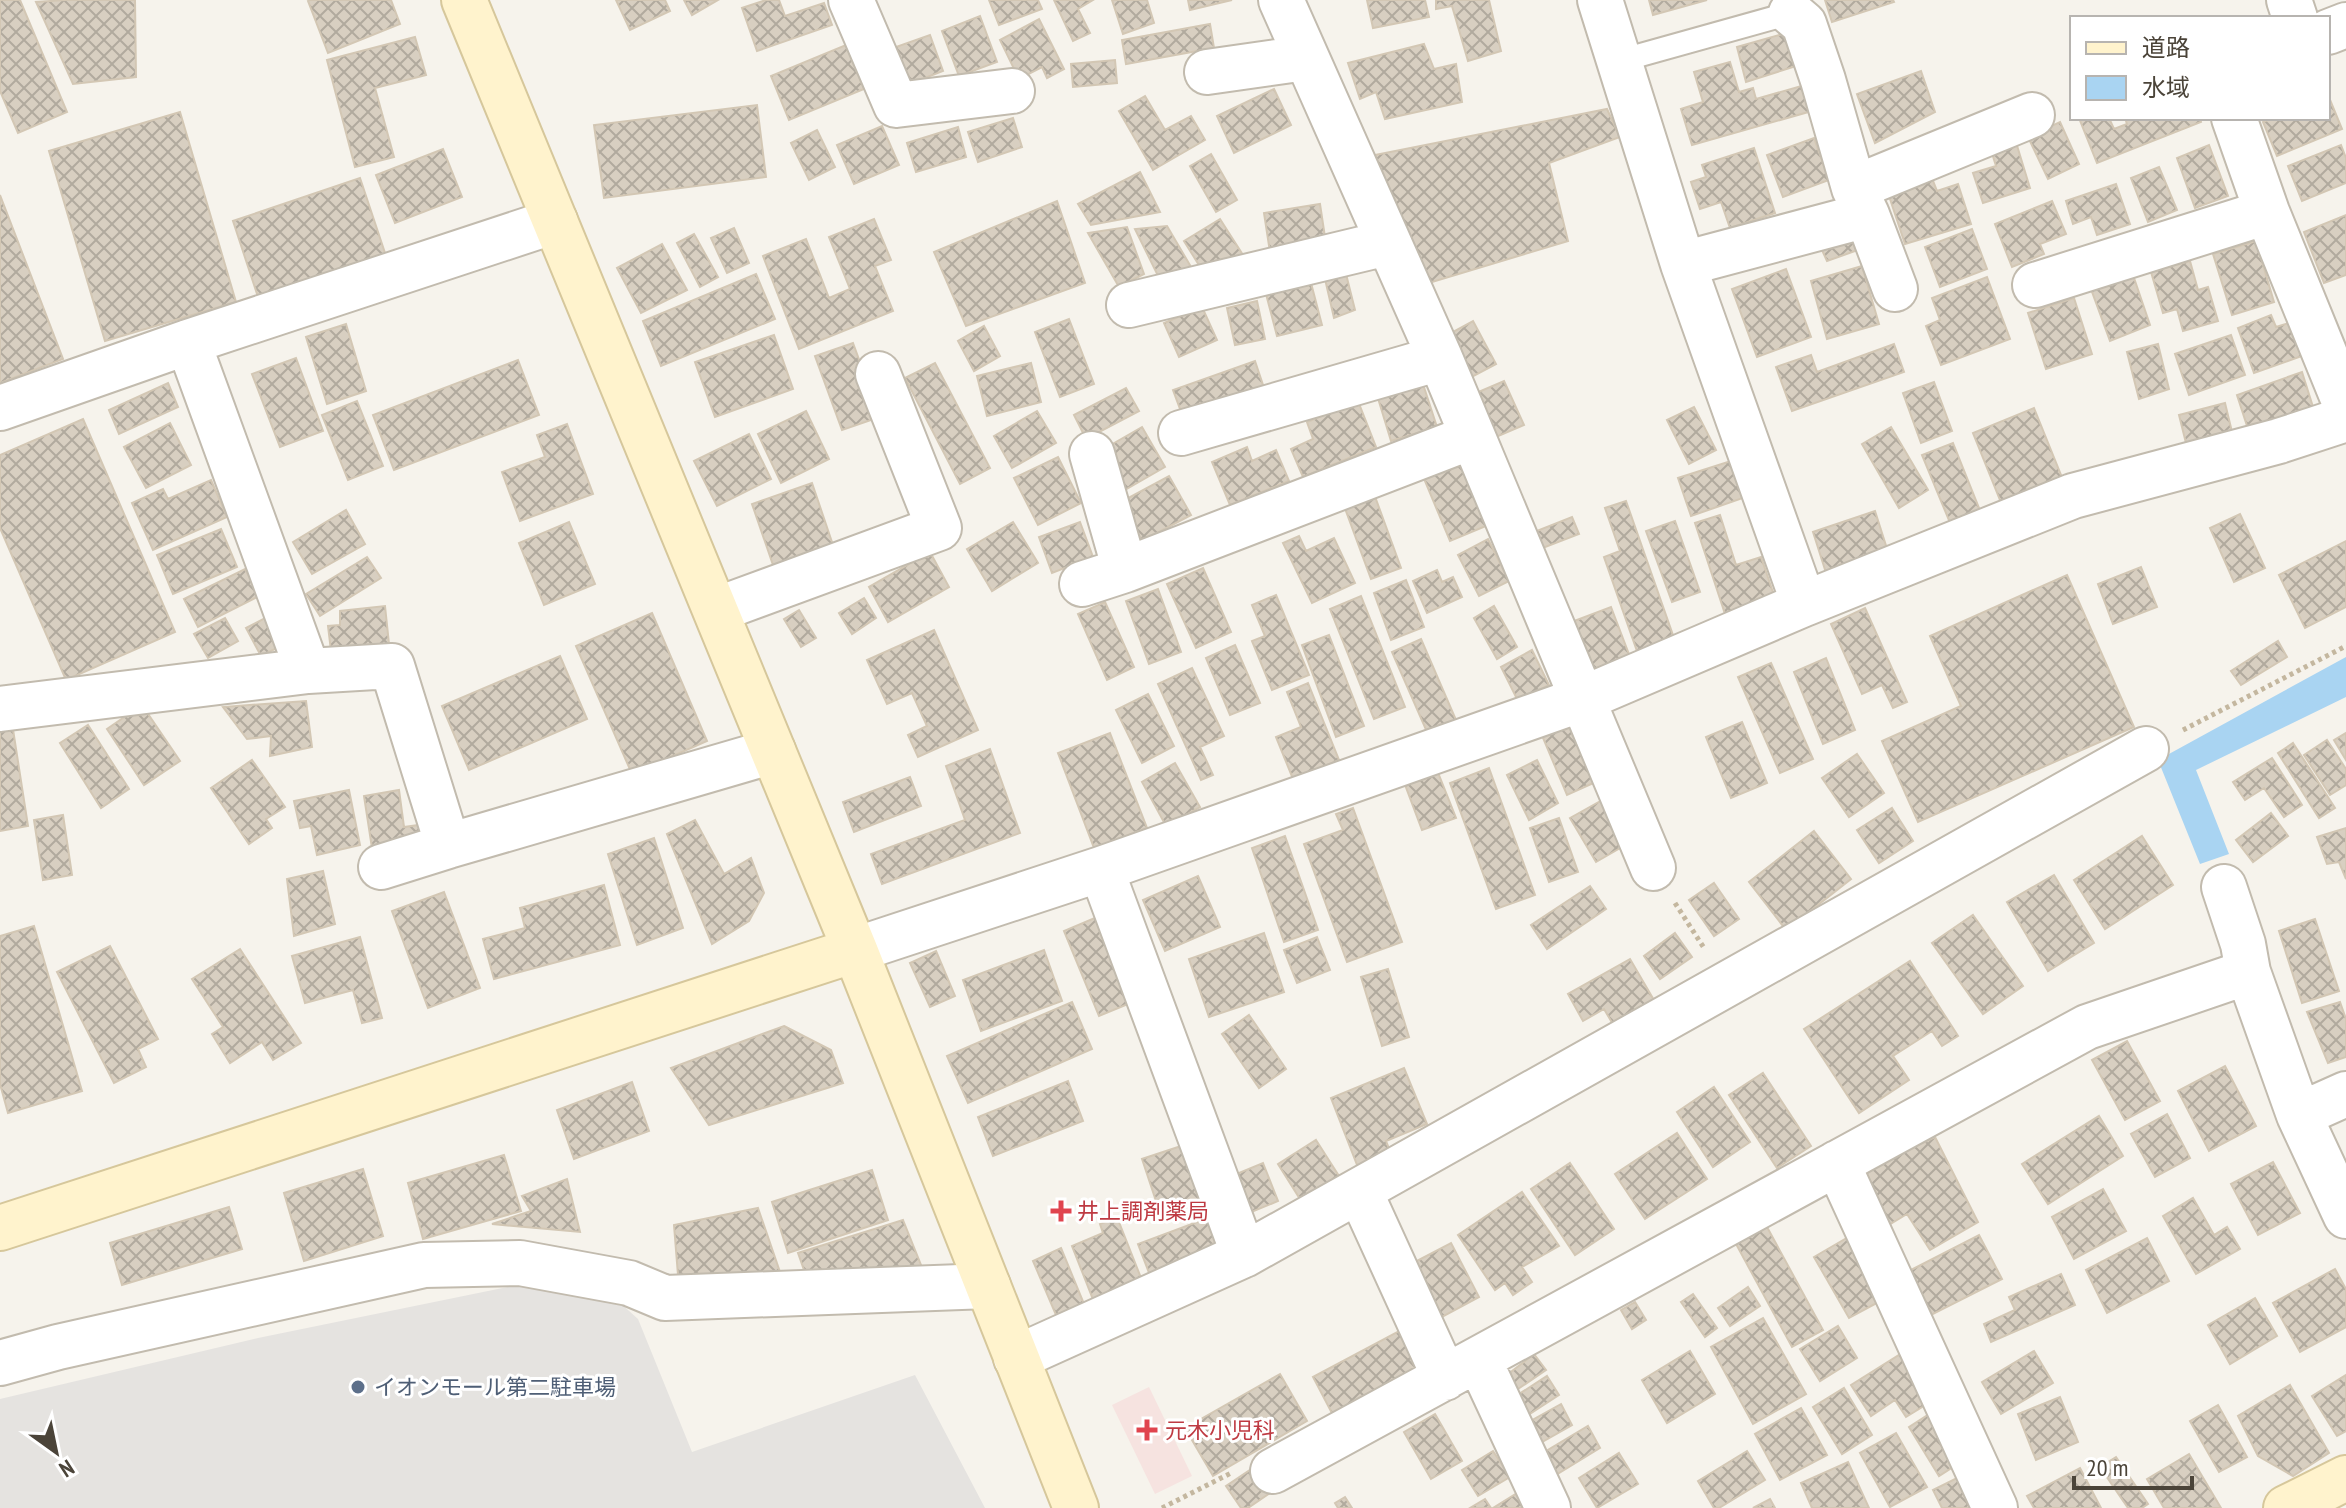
<svg xmlns="http://www.w3.org/2000/svg" width="2346" height="1508" viewBox="0 0 2346 1508" font-family="'PT Sans Narrow','Noto Sans JP',sans-serif">
  <style>
    .medical { fill: #f6e3e0 }
    .parking { fill: #e5e3e0 }
    .water { fill: #a9d4f2 }
    .building { fill: url(#building-cross-hatch); stroke: #d3c7b4; stroke-width: 2 }
    .lines { fill: none; stroke-linecap: round; stroke-linejoin: round }
    .lane-casing { stroke: #c2bbae; stroke-width: 26 }
    .street-casing { stroke: #c2bbae; stroke-width: 48 }
    .secondary-casing { stroke: #d6c79b; stroke-width: 48 }
    .path { stroke: #c4b79f; stroke-width: 5; stroke-dasharray: 4 4; stroke-linecap: butt }
    .lane { stroke: #fff; stroke-width: 22 }
    .street { stroke: #fff; stroke-width: 44 }
    .secondary { stroke: #fff3cd; stroke-width: 44 }
    .health-dot { fill: #e0444e; stroke: #fff; stroke-width: 3 }
    .service-dot { fill: #5c6f8a; stroke: #fff; stroke-width: 3 }
    .labels { text-anchor: middle; dominant-baseline: central; stroke-width: 6; stroke-linejoin: round; paint-order: stroke }
    .health-label { font-size: 22px; fill: #be3a42; stroke: #fff; text-anchor: start }
    .service-label { font-size: 22px; fill: #4e5e75; stroke: #fff; text-anchor: start }
  </style>
  <defs>
    <pattern id="building-cross-hatch" width="8" height="8" patternUnits="userSpaceOnUse" patternTransform="scale(2)"><rect width="8" height="8" fill="#d8cfc1"/><path d="M0 0l8 8M0 8l8-8" fill="none" stroke="#b1aa9e"/></pattern>
  </defs>
  <rect width="100%" height="100%" fill="#f6f3ec"/>
  <path class="medical" d="M1149 1387 1192 1476 1155 1494 1112 1405Z"/>
  <path class="parking" d="M513 1286 572 1291 618 1301 638 1319 692 1452 915 1375 985 1508H0V1399L258 1338Z"/>
  <path class="water" d="M2346 657V697L2196 770 2229 854 2200 864 2158 760Z"/>
  <path class="building" d="M0 0H20L67 112 18 133 0 91Z
    M65 0H135L136 77 73 84 36 2Z
    M310 0H391L400 24 328 53 308 1Z
    M616 0H665L670 11 630 30Z
    M684 0H718L692 15Z
    M766 0H779L785 16 824 3 832 25 757 51 742 8Z
    M989 0H1038L1042 9 999 25Z
    M1054 0H1093L1078 9 1090 33 1073 41Z
    M1112 0H1147L1154 23 1123 34Z
    M1188 0H1232L1190 10Z
    M1367 0H1425L1429 17 1373 28Z
    M1436 0H1489L1501 51 1468 61 1452 6 1436 9Z
    M1649 0H1707L1653 15Z
    M1825 0H1893L1894 2 1832 22Z
    M980 16 997 62 959 76 942 31Z
    M1039 19 1064 69 1047 78 1042 67 1019 79 1000 40Z
    M1210 24 1214 48 1126 64 1122 40Z
    M1790 32 1799 65 1746 82 1737 47Z
    M930 35 943 71 907 85 893 48Z
    M415 37 426 75 375 88 394 157 355 167 327 60Z
    M1424 44 1434 69 1456 64 1462 102 1385 119 1376 92 1360 99 1348 63Z
    M846 45 864 89 789 120 771 76Z
    M1115 60 1117 83 1073 87 1071 64Z
    M1730 62 1739 92 1753 88 1756 99 1805 85 1812 111 1692 145 1681 109 1703 102 1694 72Z
    M1921 71 1935 112 1875 143 1857 94Z
    M1274 89 1291 125 1234 153 1217 116Z
    M2328 95 2342 129 2277 156 2263 122 2273 118H2328Z
    M1145 96 1165 130 1191 116 1205 140 1153 170 1119 111Z
    M757 105 766 177 604 198 594 125Z
    M1607 109 1620 137 1549 163 1568 241 1422 285 1375 155Z
    M180 112 236 302 105 341 49 151Z
    M1013 118 1022 147 978 162 968 132Z
    M2079 118H2109L2114 129 2127 124 2125 118H2200L2201 122 2097 163Z
    M2060 122 2079 164 2048 179 2028 137Z
    M882 126 899 165 854 184 837 145Z
    M958 127 966 157 916 172 907 143Z
    M817 130 835 167 809 180 791 143Z
    M1814 138 1829 180 1783 197 1767 155Z
    M2015 139 2030 188 1983 203 1973 173 1996 166 1990 147Z
    M2209 145 2228 196 2195 208 2177 158Z
    M2341 145 2346 158V183L2302 201 2288 166Z
    M1754 148 1775 213 1730 228 1721 202 1700 209 1691 182 1706 177 1702 165Z
    M443 149 462 197 395 223 376 175Z
    M1211 154 1237 200 1216 212 1190 166Z
    M2159 167 2177 210 2148 222 2131 178Z
    M1140 172 1160 212 1091 225 1078 204Z
    M360 178 386 256 259 300 233 221Z
    M1932 178 1937 191 1958 184 1971 224 1905 244 1888 193Z
    M2116 184 2130 224 2097 235 2091 217 2073 224 2066 201Z
    M0 195 63 359 0 383Z
    M1057 201 1085 283 966 326 934 252Z
    M2052 201 2066 234 2040 244 2044 254 2012 267 1995 224Z
    M1320 204 1326 244 1270 252 1264 213Z
    M2346 215V275L2324 283 2304 232Z
    M874 219 891 260 875 266 893 311 799 349 763 256 806 239 829 298 850 289 829 237Z
    M1220 219 1243 255 1207 278 1184 241Z
    M1167 226 1194 272 1163 286 1135 229Z
    M1127 227 1144 274 1119 287 1088 233Z
    M734 228 749 263 727 273 711 238Z
    M1972 229 1987 269 1940 287 1925 247Z
    M1850 232 1858 250 1827 261 1816 237Z
    M694 234 718 277 700 287 677 243Z
    M2256 241 2274 302 2232 315 2213 254Z
    M662 244 687 290 641 313 617 268Z
    M2190 261 2198 290 2208 287 2218 321 2183 331 2177 309 2163 313 2151 272Z
    M1862 266 1879 324 1827 339 1811 281Z
    M1786 269 1811 337 1757 357 1732 289Z
    M756 274 775 319 661 366 643 321Z
    M1346 274 1355 310 1334 318 1325 279Z
    M2133 275 2150 325 2110 341 2091 289Z
    M1987 277 2010 339 1941 365 1926 326 1940 320 1932 298Z
    M1311 283 1322 325 1277 336 1266 294Z
    M2074 298 2092 354 2046 369 2028 313Z
    M1257 301 1265 339 1235 345 1227 308Z
    M1202 307 1217 340 1179 357 1164 323Z
    M2271 315 2276 327 2289 323 2302 356 2254 373 2238 328Z
    M1069 319 1094 384 1060 397 1035 332Z
    M1473 321 1496 364 1466 380 1442 338Z
    M346 324 366 391 327 404 306 337Z
    M984 326 1000 356 974 371 958 341Z
    M774 335 793 389 715 417 695 362Z
    M2231 335 2245 375 2189 395 2175 354Z
    M853 343 880 417 842 430 815 356Z
    M1894 344 1904 372 1792 411 1776 367 1811 355 1817 372Z
    M2158 344 2169 389 2139 399 2127 352Z
    M296 358 323 431 280 447 252 374Z
    M518 360 539 415 394 470 373 415Z
    M1255 361 1267 397 1186 425 1173 390Z
    M935 363 990 468 960 484 905 378Z
    M1031 363 1041 402 987 416 977 376Z
    M2302 372 2314 410 2249 432 2237 395Z
    M1422 381 1437 427 1391 441 1377 395Z
    M1504 381 1524 425 1489 440 1469 396Z
    M1934 382 1952 431 1921 443 1903 393Z
    M168 383 178 407 119 434 109 410Z
    M1126 388 1139 411 1086 439 1074 415Z
    M357 401 383 466 348 480 322 415Z
    M1358 401 1376 447 1303 477 1291 449 1313 439 1307 422Z
    M2225 403 2233 436 2187 447 2179 415Z
    M1694 407 1716 450 1689 464 1667 420Z
    M2034 408 2063 480 2002 505 1973 433Z
    M806 411 829 459 781 483 758 434Z
    M1037 411 1056 443 1012 468 994 436Z
    M83 419 175 632 66 680 0 528V455Z
    M170 423 191 465 146 488 124 447Z
    M567 424 593 494 520 521 502 472 545 457 537 435Z
    M1142 427 1165 467 1125 490 1102 450Z
    M1891 427 1928 490 1899 508 1862 444Z
    M749 434 771 479 717 506 694 461Z
    M1953 443 1983 518 1953 530 1922 455Z
    M1247 447 1252 461 1276 450 1289 481 1230 505 1212 462Z
    M1458 454 1486 526 1450 541 1420 469Z
    M1058 457 1081 503 1038 525 1014 478Z
    M1731 461 1743 498 1691 516 1678 478Z
    M1169 476 1191 515 1142 541 1121 502Z
    M211 480 227 517 153 550 132 503 163 489 168 499Z
    M812 483 833 545 773 565 752 504Z
    M1373 491 1401 568 1371 579 1343 503Z
    M1626 501 1675 641 1638 654 1604 557 1620 551 1605 508Z
    M346 510 365 544 312 574 293 542Z
    M1875 511 1888 552 1827 576 1813 532Z
    M2240 514 2265 568 2234 582 2210 528Z
    M1720 515 1736 565 1761 557 1777 604 1727 620 1695 523Z
    M1572 517 1579 534 1535 551 1529 534Z
    M1675 521 1700 592 1672 602 1646 531Z
    M569 522 595 584 544 605 519 543Z
    M1013 522 1038 563 992 591 967 549Z
    M1080 522 1093 557 1052 573 1039 537Z
    M221 529 237 567 173 594 157 555Z
    M1299 536 1306 551 1334 538 1355 583 1312 603 1283 543Z
    M1488 539 1509 581 1479 596 1458 555Z
    M2346 541V607L2305 628 2279 575Z
    M930 552 949 587 888 622 869 587Z
    M367 557 381 578 320 616 306 594Z
    M2141 567 2157 607 2113 624 2098 584Z
    M1203 568 1231 632 1196 648 1167 584Z
    M245 569 259 596 198 627 184 599Z
    M1437 570 1442 582 1453 577 1462 597 1427 613 1413 581Z
    M2067 575 2134 727 1918 822 1882 741 1961 706 1930 636Z
    M1406 580 1424 627 1391 640 1374 593Z
    M1158 589 1181 652 1149 664 1126 601Z
    M1276 595 1309 675 1272 690 1252 641 1265 636 1252 605Z
    M1361 596 1405 707 1374 719 1330 609Z
    M864 598 876 618 852 634 839 613Z
    M1105 602 1134 667 1107 680 1078 614Z
    M385 606 389 644 331 651 328 626 340 625V611Z
    M1494 606 1517 647 1497 659 1474 618Z
    M1611 607 1630 657 1585 674 1566 624Z
    M1865 608 1907 702 1893 708 1882 685 1862 694 1831 624Z
    M799 610 816 638 801 647 784 619Z
    M652 613 707 741 632 774 576 646Z
    M267 617 281 646 261 656 246 628Z
    M225 618 238 641 208 658 194 634Z
    M934 630 978 730 918 757 908 735 927 726 912 693 887 704 867 660Z
    M1329 635 1364 726 1336 737 1302 645Z
    M1421 639 1456 720 1427 732 1392 652Z
    M2278 641 2287 657 2241 685 2231 671Z
    M1235 645 1260 703 1230 715 1206 658Z
    M1532 650 1549 685 1518 701 1501 667Z
    M560 656 587 719 469 770 442 706Z
    M1826 658 1855 730 1823 744 1794 672Z
    M1771 663 1813 759 1780 773 1738 677Z
    M1192 668 1224 736 1200 747 1213 775 1201 780 1158 684Z
    M1308 683 1339 760 1293 779 1276 737 1301 727 1287 692Z
    M1148 694 1174 746 1142 763 1116 710Z
    M306 701 312 747 270 756 271 736 247 739 223 707Z
    M142 705 180 761 144 785 107 729Z
    M1572 719 1598 781 1567 795 1541 733Z
    M1742 722 1767 783 1731 798 1706 737Z
    M12 723 28 826 0 831V725Z
    M88 725 129 789 101 808 60 743Z
    M1110 733 1147 828 1094 848 1058 753Z
    M2346 733V760L2334 740Z
    M2327 740 2346 769V785L2330 795 2304 755Z
    M2293 743 2335 808 2319 818 2278 753Z
    M990 749 1020 833 882 884 871 854 965 820 946 766Z
    M1857 754 1884 793 1849 817 1822 778Z
    M2272 758 2302 805 2284 817 2264 788 2245 800 2233 782Z
    M252 760 285 807 266 819 272 828 249 844 211 788Z
    M1537 760 1558 803 1529 820 1507 775Z
    M1175 763 1200 807 1166 826 1142 782Z
    M1489 768 1535 895 1496 909 1450 783Z
    M1437 770 1456 818 1422 830 1404 782Z
    M910 777 921 806 854 832 843 802Z
    M349 790 360 845 317 855 311 826 300 828 294 801Z
    M399 790 404 827 426 824 428 839 372 848 364 796Z
    M1604 799 1629 843 1596 862 1570 818Z
    M1353 808 1402 942 1347 962 1304 844 1343 830 1336 814Z
    M1892 808 1913 841 1879 863 1857 830Z
    M2271 813 2288 836 2253 862 2236 840Z
    M63 815 72 875 43 880 34 820Z
    M1559 818 1578 872 1549 882 1530 828Z
    M695 820 724 874 751 858 764 893 749 921 712 944 667 834Z
    M2346 828V879L2339 862 2327 864 2317 837Z
    M1814 831 1851 879 1786 930 1749 882Z
    M1285 836 1318 930 1284 942 1252 848Z
    M2142 836 2173 885 2105 929 2074 880Z
    M654 838 683 928 637 945 608 854Z
    M323 871 335 924 294 936 287 879Z
    M2054 875 2094 943 2048 971 2007 902Z
    M1198 876 1220 927 1165 951 1143 900Z
    M1714 883 1739 919 1714 936 1689 900Z
    M604 885 620 945 494 979 483 939 525 928 520 908Z
    M1590 886 1606 909 1547 949 1531 925Z
    M444 892 480 988 428 1008 392 911Z
    M1973 915 2023 986 1983 1014 1932 943Z
    M1097 917 1133 1002 1099 1016 1064 931Z
    M2315 919 2339 991 2302 1003 2279 931Z
    M34 926 82 1091 8 1113 0 1084V936Z
    M1264 933 1284 992 1209 1017 1189 959Z
    M1675 933 1692 957 1660 979 1644 956Z
    M360 937 382 1018 362 1023 353 990 305 1003 292 956Z
    M1317 937 1330 970 1297 983 1284 950Z
    M110 946 158 1039 138 1049 146 1067 114 1083 57 972Z
    M240 949 301 1043 273 1060 262 1042 230 1063 212 1034 223 1027 192 979Z
    M1044 950 1062 1001 981 1031 963 980Z
    M936 951 955 996 930 1007 910 963Z
    M1630 959 1655 1002 1614 1026 1604 1009 1583 1021 1568 994Z
    M1910 961 1958 1036 1942 1046 1932 1031 1893 1056 1909 1080 1859 1113 1804 1029Z
    M1388 969 1409 1037 1382 1046 1361 977Z
    M1072 1002 1092 1049 968 1103 947 1056Z
    M2340 1002 2346 1019V1057L2328 1063 2307 1012Z
    M1249 1015 1286 1069 1259 1088 1222 1034Z
    M784 1026 831 1050 843 1083 709 1125 671 1068Z
    M2127 1041 2160 1101 2125 1120 2092 1060Z
    M2225 1066 2256 1126 2209 1151 2178 1091Z
    M1404 1068 1427 1124 1386 1141 1392 1156 1359 1170 1331 1098Z
    M1763 1073 1811 1146 1777 1168 1729 1095Z
    M1068 1081 1083 1121 993 1156 978 1117Z
    M632 1082 649 1131 574 1159 557 1110Z
    M1714 1087 1750 1142 1713 1167 1677 1112Z
    M2167 1114 2190 1158 2155 1177 2131 1134Z
    M2099 1116 2123 1156 2048 1204 2022 1164Z
    M1677 1133 1707 1179 1645 1219 1615 1174Z
    M1935 1137 1978 1222 1930 1250 1907 1214 1887 1226 1865 1170Z
    M1316 1140 1346 1187 1317 1206 1309 1193 1300 1199 1278 1164Z
    M1187 1144 1207 1201 1161 1216 1142 1159Z
    M504 1155 521 1211 423 1239 408 1183Z
    M2273 1162 2300 1213 2258 1235 2231 1184Z
    M1263 1163 1278 1201 1249 1213 1234 1175Z
    M1570 1163 1614 1229 1575 1255 1531 1189Z
    M363 1169 383 1236 304 1261 284 1193Z
    M872 1170 888 1220 788 1253 772 1202Z
    M567 1179 580 1232 492 1224 531 1211 522 1196Z
    M2103 1189 2126 1231 2074 1259 2052 1217Z
    M1522 1192 1559 1246 1522 1267 1532 1282 1513 1295 1505 1283 1495 1290 1458 1235Z
    M2193 1198 2214 1235 2227 1227 2240 1249 2196 1274 2163 1216Z
    M229 1207 242 1249 122 1285 110 1243Z
    M758 1208 780 1272 678 1275 674 1225Z
    M1213 1216 1226 1250 1151 1278 1138 1244Z
    M1117 1217 1143 1283 1094 1302 1072 1246 1103 1233 1100 1224Z
    M903 1220 923 1270H804L798 1253Z
    M1767 1227 1823 1330 1792 1347 1736 1244Z
    M1979 1235 2002 1279 1931 1315 1909 1271Z
    M1850 1236 1886 1298 1849 1318 1814 1257Z
    M2147 1238 2169 1281 2107 1313 2086 1270Z
    M1451 1243 1479 1297 1442 1317 1413 1263Z
    M1061 1248 1084 1304 1056 1315 1033 1261Z
    M2335 1269 2346 1289V1327L2300 1352 2273 1303Z
    M2061 1274 2075 1305 1991 1342 1984 1324 2015 1310 2009 1297Z
    M1748 1287 1760 1306 1730 1326 1718 1308Z
    M1693 1294 1717 1328 1705 1337 1681 1302Z
    M2255 1298 2277 1336 2230 1364 2208 1325Z
    M1635 1302 1646 1320 1632 1329 1621 1310Z
    M1763 1318 1806 1394 1753 1424 1711 1347Z
    M1838 1326 1857 1358 1820 1381 1800 1349Z
    M1401 1330 1423 1374 1335 1419 1313 1377Z
    M1907 1350 1937 1398 1906 1417 1895 1400 1871 1416 1851 1385Z
    M1690 1351 1715 1394 1667 1423 1642 1380Z
    M2034 1351 2053 1383 2001 1414 1982 1382Z
    M1534 1354 1546 1370 1518 1389 1507 1375Z
    M1280 1374 1307 1421 1213 1476 1185 1428Z
    M2346 1375V1431L2337 1436 2312 1396Z
    M1547 1376 1559 1395 1528 1415 1516 1396Z
    M2290 1385 2329 1453 2293 1476 2258 1456 2238 1416Z
    M1844 1388 1872 1435 1842 1454 1813 1407Z
    M2060 1397 2078 1442 2036 1460 2018 1414Z
    M1561 1404 1572 1425 1537 1445 1525 1424Z
    M2218 1405 2247 1457 2219 1472 2190 1421Z
    M1801 1408 1827 1455 1780 1480 1755 1434Z
    M1934 1411 1964 1460 1939 1476 1909 1427Z
    M1435 1414 1462 1461 1431 1479 1404 1432Z
    M1588 1426 1600 1448 1554 1476 1541 1454Z
    M1896 1433 1927 1487 1890 1507 1860 1453Z
    M1493 1451 1510 1477 1478 1496 1462 1470Z
    M1747 1451 1765 1480 1719 1508H1714L1698 1481Z
    M1619 1453 1638 1484 1597 1508 1579 1478Z
    M2189 1454 2221 1508H2164L2147 1479Z
    M2116 1457 2148 1504 2142 1508H2128L2100 1467Z
    M1848 1462 1869 1508H1812L1801 1483Z
    M1253 1468 1270 1493 1248 1508H1241L1226 1486Z
    M2080 1468 2101 1508H2034L2027 1496Z
    M1965 1474 1982 1508H1942L1933 1490Z
    M1517 1493 1527 1508H1493Z
    M1345 1497 1352 1508H1338L1335 1503Z
    M1485 1499 1491 1508H1470Z
    M1770 1499 1775 1508H1753Z"/>
  <g class="lines">
    <defs>
      <path id="lane" d="M1619 61 1791 13"/>
      <path id="street" d="M851 0 896 105 1012 91
        M1281 0 1440 358 1653 868
        M1600 0 1683 264 1804 604
        M2289 0 2295 18
        M1791 13 1804 24 1823 80 1854 188 1867 215
        M2328 32 2346 25
        M1207 72 1306 58
        M2234 118 2267 212 2346 406
        M1854 188 2032 115
        M1683 264 1867 215 1895 289
        M2035 285 2267 212
        M1129 305 1387 243
        M188 342 308 671
        M0 408 188 342 555 221
        M1181 433 1440 358
        M1092 454 1125 570 1471 437
        M1082 584 1125 570
        M716 610 939 528 878 374
        M0 709 308 671 392 666 448 846 773 751
        M381 867 448 846
        M1101 869 1244 1255
        M2224 887 2243 944 2248 972 2299 1115
        M855 950 1101 869 1582 699 1804 604 2073 496 2279 441 2346 419
        M2346 1094 2299 1115 2346 1216
        M1837 1163 1995 1508
        M1360 1192 1445 1378
        M1016 1358 1244 1255 2146 749
        M1479 1360 1548 1508
        M0 1363 58 1347 424 1265 520 1263 629 1283 665 1298 988 1286
        M1273 1471 2087 1027 2248 972"/>
      <path id="secondary" d="M464 0 855 950 1076 1508
        M0 1228 855 950
        M2286 1508 2346 1478"/>
    </defs>
    <use href="#lane" class="lane-casing"/>
    <use href="#street" class="street-casing"/>
    <use href="#secondary" class="secondary-casing"/>
    <path class="path" d="M2183 730 2346 646
      M1675 903 1704 948
      M1162 1508 1233 1472"/>
    <use href="#lane" class="lane"/>
    <use href="#street" class="street"/>
    <use href="#secondary" class="secondary"/>
  </g>
  <g class="health-dot">
    <path d="M1057 1199h8v8h8v8h-8v8h-8v-8h-8v-8h8z"/>
    <path d="M1143 1418h8v8h8v8h-8v8h-8v-8h-8v-8h8z"/>
  </g>
  <circle class="service-dot" cx="358" cy="1387" r="8"/>
  <g class="labels">
    <g class="health-label">
      <text x="1077" y="1211">井上調剤薬局</text>
      <text x="1165" y="1430">元木小児科</text>
    </g>
    <g class="service-label">
      <text x="374" y="1387">イオンモール第二駐車場</text>
    </g>
  </g>
  <rect x="2070" y="16" width="260" height="104" fill="#ffffff" stroke="#b7b4b0" stroke-width="2"/>
  <rect x="2086" y="42" width="40" height="12" fill="#fff3cd" stroke="#b7b4b0" stroke-width="2"/>
  <text x="2142" y="56" font-size="24" fill="#4b4439">道路</text>
  <rect x="2086" y="76" width="40" height="24" fill="#a9d4f2" stroke="#b7b4b0" stroke-width="2"/>
  <text x="2142" y="96" font-size="24" fill="#4b4439">水域</text>
  <g transform="translate(56 1452) rotate(147)" stroke="#ffffff" stroke-width="6" paint-order="stroke">
  <path d="M0-6L14 30L0 20L-14 30Z" fill="#4b4439"/>
  <text y="-12" font-size="22" font-weight="bold" text-anchor="middle" fill="#4b4439">N</text>
  </g>
  <path d="M2074 1476v12h118v-12" fill="none" stroke="#4b4439" stroke-width="4"/>
  <text x="2086" y="1476" font-size="24" fill="#4b4439" stroke="#ffffff" stroke-width="6" paint-order="stroke">20 m</text>
</svg>
